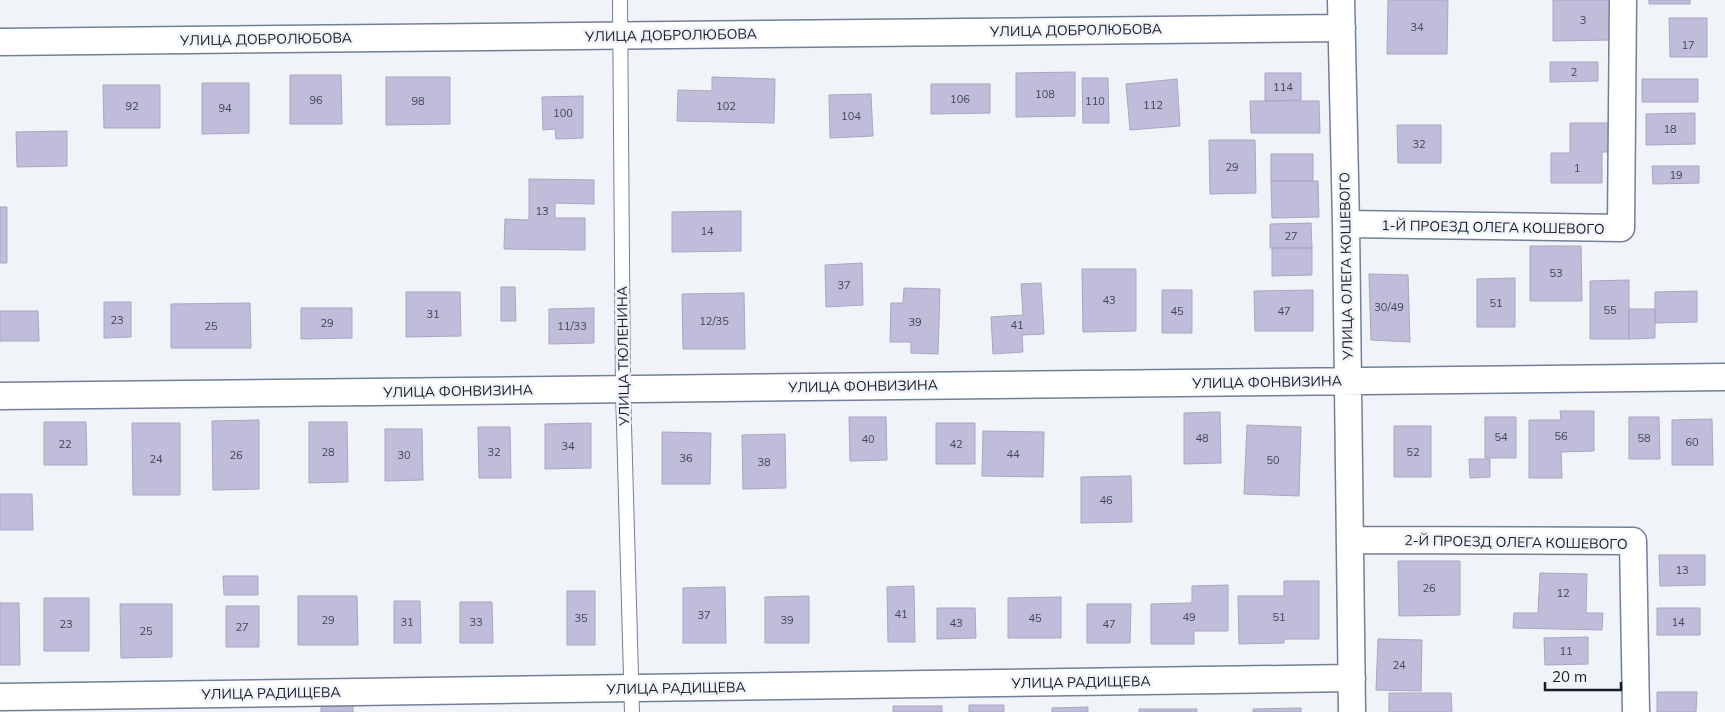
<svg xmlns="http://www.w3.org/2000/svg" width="1725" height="712" viewBox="0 0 1725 712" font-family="Mulish,sans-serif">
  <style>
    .building { fill: #c0bdda; stroke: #a9a5c2 }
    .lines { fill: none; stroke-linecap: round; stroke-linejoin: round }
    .lane-casing { stroke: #727f98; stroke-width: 16 }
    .street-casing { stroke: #727f98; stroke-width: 29 }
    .lane { stroke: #fff; stroke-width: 14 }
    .street { stroke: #fff; stroke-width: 26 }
    .labels { text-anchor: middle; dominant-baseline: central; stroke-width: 5; stroke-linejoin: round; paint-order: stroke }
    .number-label { font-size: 11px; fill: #414554 }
    .street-label { font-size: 14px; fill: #171d27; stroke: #f0f4f9 }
  </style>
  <rect width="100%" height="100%" fill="#f0f4f9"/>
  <path class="building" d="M1388 0H1448L1447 54H1387Z
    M1553 0H1612L1613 40 1553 41Z
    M1649 0H1690V4H1649Z
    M1669 18H1707V57H1670Z
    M1550 62H1598V81L1550 82Z
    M1075 72V116L1016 117V73Z
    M1265 73H1301V100L1265 101Z
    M290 75H341L342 124H290Z
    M386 77H450V124L386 125Z
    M712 77 775 79 774 123 677 121 678 90 712 91Z
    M1082 78H1108L1109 123H1083Z
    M1177 79 1180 126 1130 130 1126 84Z
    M1642 79H1698V102H1642Z
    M202 83H249V133L202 134Z
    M931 84H990V113L931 114Z
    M103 85H160V128H104Z
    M871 94 873 136 830 138 829 95Z
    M583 96V138L556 139 555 129 543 130 542 97Z
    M1250 101H1319L1320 133H1251Z
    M1695 113V144L1646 145V114Z
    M1570 123H1612L1613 152H1602V183H1551V153H1570Z
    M1397 125H1441V163H1398Z
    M67 131V166L17 167 16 132Z
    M1209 140H1255L1256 193 1210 194Z
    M1271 154H1313V181H1271Z
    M1652 166H1699V183L1653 184Z
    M529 179 594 180V204L555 203V218H585V250L504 249 505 219 529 220Z
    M1271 181H1318L1319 217 1272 218Z
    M0 207H7V263H0Z
    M741 211V251L672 252V212Z
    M1311 223 1312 248H1270V224Z
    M1530 246H1581L1582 301H1530Z
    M1272 248H1312V275L1272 276Z
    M862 263 863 305 826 307 825 265Z
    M1082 269H1136V331L1083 332Z
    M1369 274 1408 275 1410 342 1371 340Z
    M1515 278V327H1477V279Z
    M1629 280V339H1590V281Z
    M1041 283 1044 334 1022 335 1023 352 993 354 991 317 1023 315 1021 284Z
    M501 287H515L516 321H501Z
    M904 288 940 289 938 354 911 353V342H890L891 303H903Z
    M1162 290H1192V333H1162Z
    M1313 290V331H1255L1254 291Z
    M1697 291V322L1655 323V292Z
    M406 292H460L461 336 406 337Z
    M744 293 745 349H683L682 294Z
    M104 302H131V337L104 338Z
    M250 303 251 348H171V304Z
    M301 308H352V338L301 339Z
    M594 308V343L549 344V309Z
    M1629 309H1655V338L1629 339Z
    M0 311H38L39 341H0Z
    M1560 411H1594V451L1561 452 1562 478H1529V420H1561Z
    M1220 412 1221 463 1184 464V413Z
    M849 417H886L887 460 850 461Z
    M1485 417H1516V458H1485Z
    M1629 417H1659L1660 459H1629Z
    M1712 419 1713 465H1672V420Z
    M259 420V489L213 490 212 421Z
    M44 422H86L87 465H44Z
    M309 422H347L348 482 309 483Z
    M132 423H180V495H133Z
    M591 423V468L545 469V424Z
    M936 423H975V464H936Z
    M1247 425 1301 427 1299 496 1244 494Z
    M1394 426H1431V477H1394Z
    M478 427H510L511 478H479Z
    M385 429H422L423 480 385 481Z
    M983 431 1044 432 1043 477 982 476Z
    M662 432 711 433 710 484H662Z
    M785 434 786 488 743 489 742 435Z
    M1469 459H1490V477L1470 478Z
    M1131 476 1132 522 1081 523V477Z
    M0 494H32L33 530H0Z
    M1659 555H1705V585L1660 586Z
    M1398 561H1460V615L1399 616Z
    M1540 573 1587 574 1586 613H1603L1602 630 1513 628 1514 613H1538Z
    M223 576H258V595H224Z
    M1284 581H1319V639H1284V643L1239 644 1238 596H1284Z
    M1228 585V631H1194V644H1151V604L1192 603V586Z
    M914 586 915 642H888L887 587Z
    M725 587 726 643H683V588Z
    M567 591H595V645H567Z
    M298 596H357L358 645H298Z
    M809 596V643H765V597Z
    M1061 597V638H1008V598Z
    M44 598H89V651H44Z
    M394 601H420L421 643H394Z
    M460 602H492L493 643H460Z
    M0 603H19L20 665H0Z
    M120 604H172V657L121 658Z
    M1087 604H1131L1130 643H1087Z
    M226 606H259V647H226Z
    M937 608H975L976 638 937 639Z
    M1657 608H1700V635H1657Z
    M1588 637V664L1545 665 1544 638Z
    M1378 639 1422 640 1421 691 1376 690Z
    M1657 692H1697L1696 712H1657Z
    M1389 693H1451L1452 712H1389Z
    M321 705H353V712H321Z
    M969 705H1004V712H969Z
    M893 706H942V712H893Z
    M1088 707V712H1052V708Z
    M1301 708V712H1253V709Z
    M1139 709H1197V712H1139Z"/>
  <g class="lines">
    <defs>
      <path id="lane" d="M620 0 623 389 632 712"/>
      <path id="street" d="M1341 0 1346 224 1352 712
        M0 42 1342 28
        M1346 224 1621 228 1623 0
        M0 396 1725 377
        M1350 540 1633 541 1636 712
        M0 697 1352 678"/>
    </defs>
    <use href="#lane" class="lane-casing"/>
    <use href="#street" class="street-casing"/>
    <use href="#lane" class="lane"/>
    <use href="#street" class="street"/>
  </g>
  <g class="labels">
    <g class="number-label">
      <text x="1583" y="20">3</text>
      <text x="1417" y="27">34</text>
      <text x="1688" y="45">17</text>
      <text x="1574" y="72">2</text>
      <text x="1283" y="87">114</text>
      <text x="1045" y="94">108</text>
      <text x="960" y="99">106</text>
      <text x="316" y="100">96</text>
      <text x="418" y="101">98</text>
      <text x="1095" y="101">110</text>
      <text x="1153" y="105">112</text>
      <text x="132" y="106">92</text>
      <text x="726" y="106">102</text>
      <text x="225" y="108">94</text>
      <text x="563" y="113">100</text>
      <text x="851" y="116">104</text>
      <text x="1670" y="129">18</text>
      <text x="1419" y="144">32</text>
      <text x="1232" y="167">29</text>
      <text x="1577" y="168">1</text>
      <text x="1676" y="175">19</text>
      <text x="542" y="211">13</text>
      <text x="707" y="231">14</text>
      <text x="1291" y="236">27</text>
      <text x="1556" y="273">53</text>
      <text x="844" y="285">37</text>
      <text x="1109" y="300">43</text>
      <text x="1496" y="303">51</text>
      <text x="1389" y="307">30/49</text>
      <text x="1610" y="310">55</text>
      <text x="1177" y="311">45</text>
      <text x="1284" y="311">47</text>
      <text x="433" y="314">31</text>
      <text x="117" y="320">23</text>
      <text x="714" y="321">12/35</text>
      <text x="915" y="322">39</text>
      <text x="327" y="323">29</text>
      <text x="1017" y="325">41</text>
      <text x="211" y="326">25</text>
      <text x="572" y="326">11/33</text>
      <text x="1561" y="436">56</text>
      <text x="1501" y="437">54</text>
      <text x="1202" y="438">48</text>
      <text x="1644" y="438">58</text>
      <text x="868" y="439">40</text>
      <text x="1692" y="442">60</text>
      <text x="65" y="444">22</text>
      <text x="956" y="444">42</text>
      <text x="568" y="446">34</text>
      <text x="328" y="452">28</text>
      <text x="494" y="452">32</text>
      <text x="1413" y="452">52</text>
      <text x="1013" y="454">44</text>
      <text x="236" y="455">26</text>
      <text x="404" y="455">30</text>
      <text x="686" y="458">36</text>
      <text x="156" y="459">24</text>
      <text x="1273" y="460">50</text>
      <text x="764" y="462">38</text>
      <text x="1106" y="500">46</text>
      <text x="1682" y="570">13</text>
      <text x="1429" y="588">26</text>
      <text x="1563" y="593">12</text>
      <text x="901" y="614">41</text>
      <text x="704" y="615">37</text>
      <text x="1189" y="617">49</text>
      <text x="1279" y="617">51</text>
      <text x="581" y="618">35</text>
      <text x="1035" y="618">45</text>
      <text x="328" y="620">29</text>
      <text x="787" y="620">39</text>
      <text x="407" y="622">31</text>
      <text x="476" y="622">33</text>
      <text x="1678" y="622">14</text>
      <text x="956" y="623">43</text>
      <text x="66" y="624">23</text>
      <text x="1109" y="624">47</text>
      <text x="242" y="627">27</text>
      <text x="146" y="631">25</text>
      <text x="1566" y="651">11</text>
      <text x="1399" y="665">24</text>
    </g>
    <g class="street-label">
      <text transform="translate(1076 30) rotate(-1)">УЛИЦА ДОБРОЛЮБОВА</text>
      <text transform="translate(671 35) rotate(-1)">УЛИЦА ДОБРОЛЮБОВА</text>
      <text transform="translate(266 39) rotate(-1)">УЛИЦА ДОБРОЛЮБОВА</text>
      <text transform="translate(1493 227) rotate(1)">1-Й ПРОЕЗД ОЛЕГА КОШЕВОГО</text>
      <text transform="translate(1346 266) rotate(-91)">УЛИЦА ОЛЕГА КОШЕВОГО</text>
      <text transform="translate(623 356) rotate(-91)">УЛИЦА ТЮЛЕНИНА</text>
      <text transform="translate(1267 382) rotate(-1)">УЛИЦА ФОНВИЗИНА</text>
      <text transform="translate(863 386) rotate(-1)">УЛИЦА ФОНВИЗИНА</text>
      <text transform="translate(458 391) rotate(-1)">УЛИЦА ФОНВИЗИНА</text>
      <text transform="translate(1516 542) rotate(1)">2-Й ПРОЕЗД ОЛЕГА КОШЕВОГО</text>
      <text transform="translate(1081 682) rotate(-1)">УЛИЦА РАДИЩЕВА</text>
      <text transform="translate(676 688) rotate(-1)">УЛИЦА РАДИЩЕВА</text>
      <text transform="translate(271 693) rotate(-1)">УЛИЦА РАДИЩЕВА</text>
    </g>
  </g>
  <path d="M1545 682v8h76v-8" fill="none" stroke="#171d27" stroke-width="2.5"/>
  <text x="1552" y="682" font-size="15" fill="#171d27" stroke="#f0f4f9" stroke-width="4" paint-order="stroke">20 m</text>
</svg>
